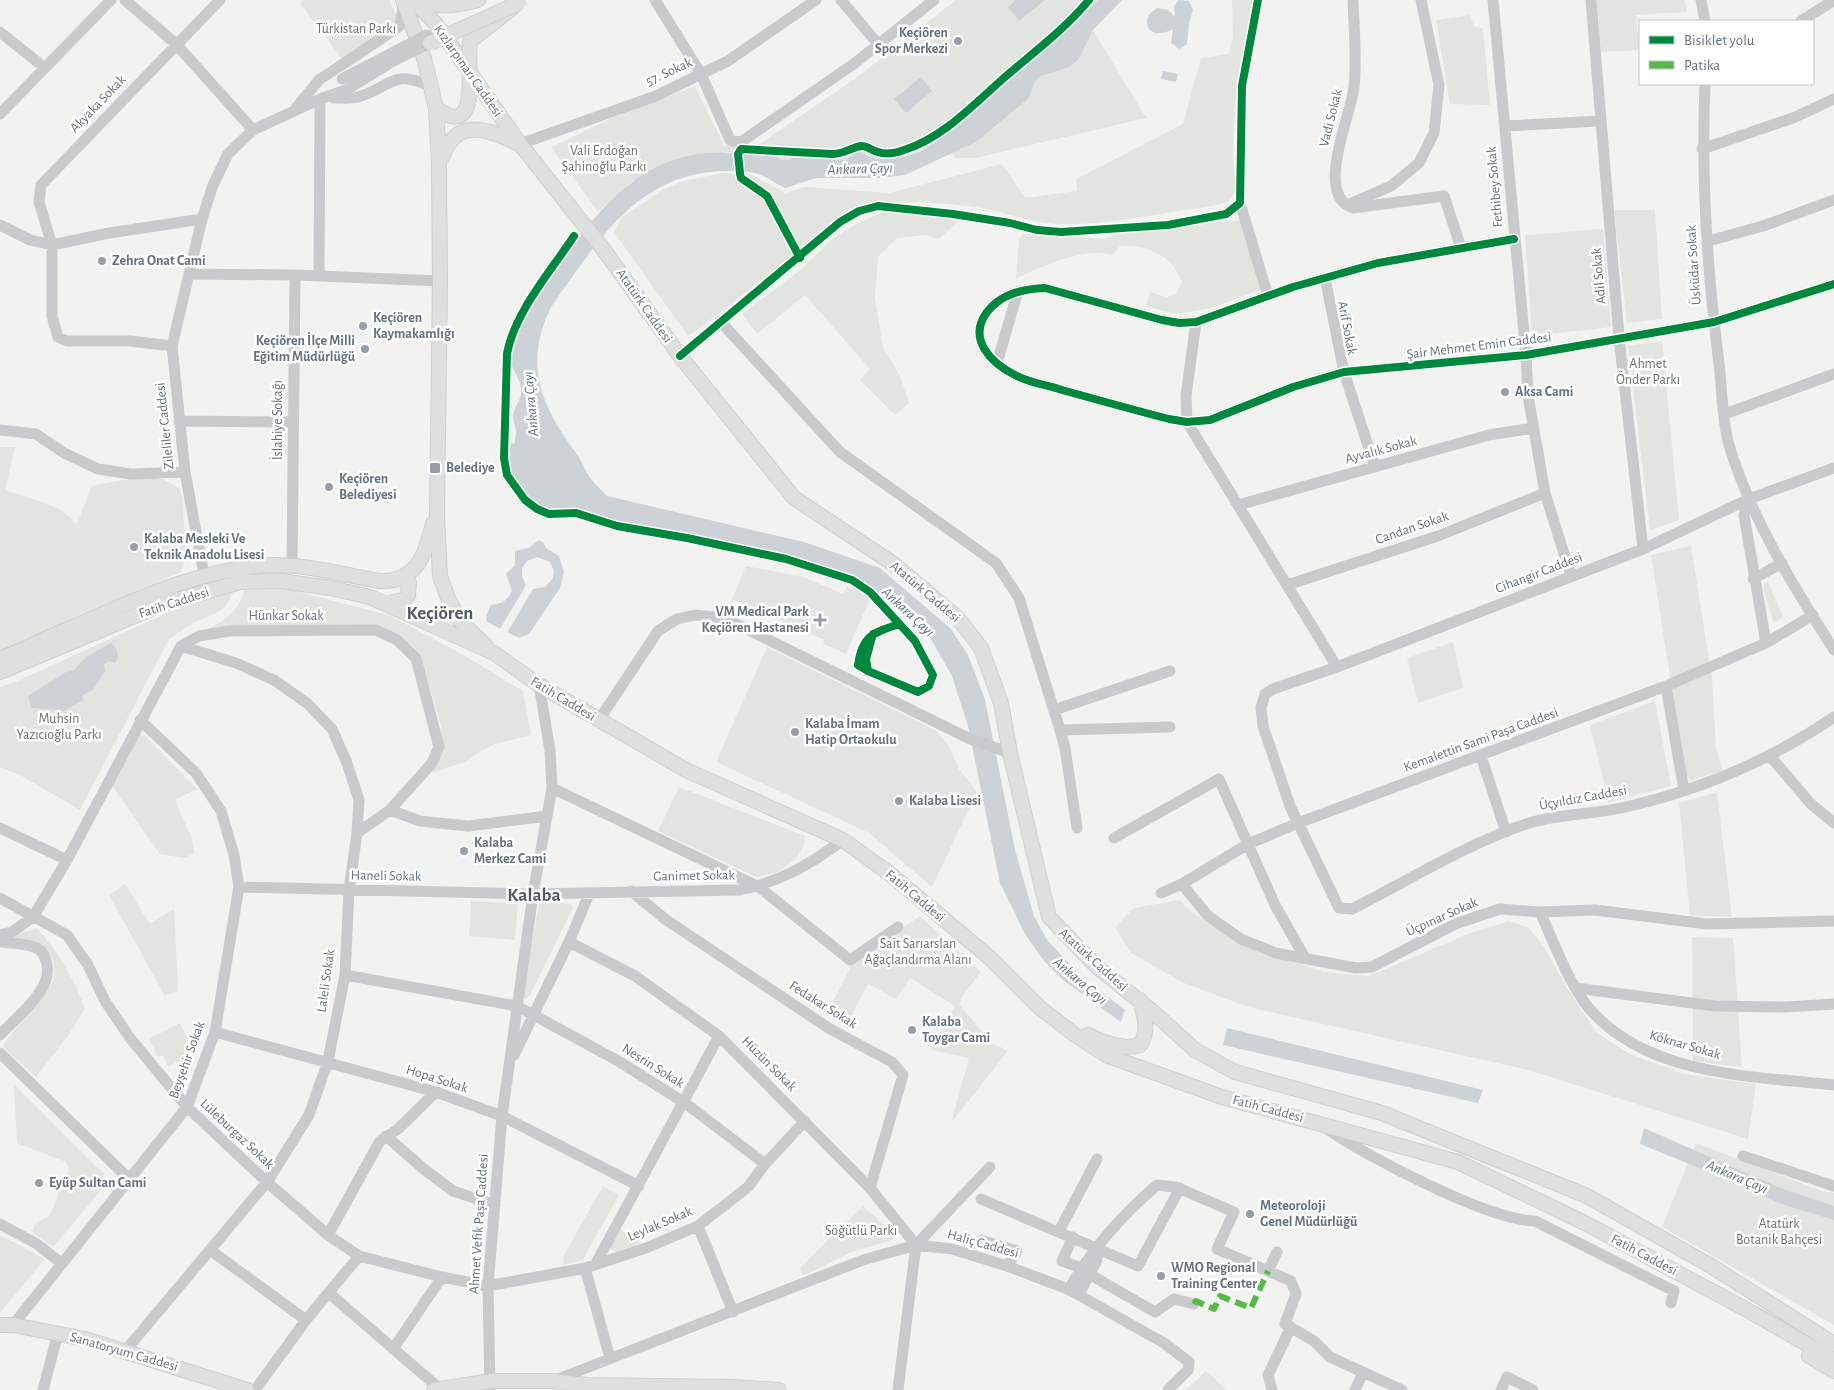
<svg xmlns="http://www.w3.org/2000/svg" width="1834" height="1390" viewBox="0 0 1834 1390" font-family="'Alegreya Sans',sans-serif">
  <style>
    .built { fill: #e2e4e3 }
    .green { fill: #e2e5df }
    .water { fill: #ccd2d6 }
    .pier { fill: #f2f3f1 }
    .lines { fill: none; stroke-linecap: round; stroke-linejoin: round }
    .major-casing { stroke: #cecfcf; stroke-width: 16 }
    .minor { stroke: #c8cacb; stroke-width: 11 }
    .major { stroke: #dedfdf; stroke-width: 14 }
    .major-bridge-casing { stroke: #cecfcf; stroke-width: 16; stroke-linecap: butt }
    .minor-bridge { stroke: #c8cacb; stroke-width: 11 }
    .major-bridge { stroke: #dedfdf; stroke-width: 14 }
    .quiet { stroke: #58b947; stroke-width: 6; stroke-dasharray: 12 6; stroke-linecap: butt }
    .cycleway-casing { stroke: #fff; stroke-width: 11 }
    .cycleway { stroke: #00873e; stroke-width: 8 }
    .poi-dot { fill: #969fa7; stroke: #fff; stroke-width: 2 }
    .labels { text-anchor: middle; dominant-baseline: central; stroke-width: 5; stroke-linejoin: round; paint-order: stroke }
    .park-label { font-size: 14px; fill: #667763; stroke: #fff }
    .poi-label { font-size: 14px; font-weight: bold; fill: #64727f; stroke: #fff; text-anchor: start }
    .street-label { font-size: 14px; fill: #64727f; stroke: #fff }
    .water-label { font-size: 15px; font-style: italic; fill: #60737d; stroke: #fff }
    .district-label { font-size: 19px; font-weight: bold; fill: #525b65; stroke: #fff }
  </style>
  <rect width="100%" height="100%" fill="#f2f3f1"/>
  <path class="built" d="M1603 229 1611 327 1532 336 1525 235Z
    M144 477 162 479 179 488 182 497 186 550 183 568 179 573 78 615 75 597 83 553 77 524 92 485Z
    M746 566 804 577 843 594 847 586 871 596 846 654 823 644 824 640 732 599Z
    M767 647 937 731 949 746 959 769 977 792 932 887 869 833 716 762Z
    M1655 701 1671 786 1609 802 1590 725Z
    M138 735 145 736 197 789 175 800 192 839 194 854 183 858 160 854 112 786Z
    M679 787 805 836 804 845 796 859 778 872 756 877 658 831Z
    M1717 792 1732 917 1690 915 1679 803Z"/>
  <path class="green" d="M304 0H389L397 17 398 34 349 68 300 3Z
    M956 0H1098L936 142C919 152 897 162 877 159 871 158 865 154 858 153L846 160 796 157 789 160H781L728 152 632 181 598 212 551 147 610 119 695 86 724 145H758L856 78Z
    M1232 0H1253C1241 62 1227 127 1236 190L1229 201 1217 205C1167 212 1107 226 1057 224 1034 223 1009 214 986 209 950 202 884 199 849 209L728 307 688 336 614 232 621 218 662 190 680 182 722 173 750 174 785 193 805 187 889 193 1002 164 1025 198 1077 191 1076 179 1183 124 1201 58 1229 54 1233 39Z
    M1597 0H1685L1687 12 1636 15 1640 50 1601 52Z
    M1470 15 1474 26 1483 28 1490 105 1450 104 1436 20Z
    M1093 30 1146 118 976 158H956L952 153 976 142 1028 99 1035 81 1041 76 1070 67 1079 59Z
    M1614 210H1655L1662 319 1627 323Z
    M886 211 960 220 938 239 926 235 897 238 878 257 875 298 883 347 900 376 909 403 895 415 860 380 870 369 805 295 757 334 742 314 799 271 835 237 858 223Z
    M1241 221 1262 289 1212 308 1176 314 1146 306 1150 292 1166 297 1176 295 1182 282C1173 256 1147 244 1120 246L1113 255C1079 247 1047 266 1016 278L1019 239 1023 234 1103 239 1126 231H1155L1210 222Z
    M1662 341 1679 520 1650 530 1628 346Z
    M0 447H15L5 490C45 504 89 507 82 561 80 580 75 596 78 615L31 640 0 651Z
    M1691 546 1712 678 1716 749 1723 770 1691 781 1685 773 1651 555Z
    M1768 582 1783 616 1777 622 1773 621 1763 589 1765 583Z
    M245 588H283L389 615 465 656 523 691 531 735 495 744 476 754 465 762 432 773 444 750 441 726 422 659 414 647 397 635 380 625 207 630C228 618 238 613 245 588Z
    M232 591C229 613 209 614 192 624 184 628 177 634 169 639L80 810 20 775 0 767V687L15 682 176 609Z
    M1453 642 1463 688 1418 703 1407 658Z
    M125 884 150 924 174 909 178 991 165 996 109 895Z
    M545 900 571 904 573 908 530 995 525 999 522 996 539 905Z
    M1179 900 1192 912 1245 946 1324 972 1369 976 1468 934 1509 921 1529 928 1544 947 1569 991 1596 1032 1628 1053 1683 1074 1756 1084 1748 1139 1528 1070 1248 1007 1184 983 1131 953 1115 927 1134 908Z
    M471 901 518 904 515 940 469 936Z
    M920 916 981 972 961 998 960 1005 991 1042 1008 1051 951 1123 969 1058 931 1050 955 1006 910 978 896 999 868 984 846 1026 826 1015 853 962Z
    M37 928C59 953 73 977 85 1008L70 1033 36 1077 2 1046 53 982C62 945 31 944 4 939Z
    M1692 937 1733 938 1742 1067 1693 1061Z
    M180 1023 189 1042 186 1044 191 1054 168 1067 162 1055 158 1057 149 1039Z
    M14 1084 104 1174 103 1188 53 1247 32 1232 36 1223 50 1215 69 1169 66 1162 17 1143Z
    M1696 1143 1822 1191 1834 1193V1325L1662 1227Z
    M603 1186 619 1195 583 1260 563 1265 564 1255Z
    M863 1206 897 1236 892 1240 852 1252 803 1276 800 1268Z
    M618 1228 641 1243 616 1252 608 1247Z
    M0 1235 45 1259 0 1313Z
    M1206 1371 1227 1390H1186Z"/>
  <path class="water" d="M1016 0H1045L1019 21 1008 7Z
    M1098 0H1122L1093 30 1079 59 1070 67 1041 76 1035 81 1028 99 976 142 905 175 881 178H816L785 188C773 183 765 174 751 172 645 161 604 232 551 307 523 364 541 406 576 453 582 461 585 471 591 479 596 485 602 491 607 496L804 542 880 568 951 629 968 655 985 700 1015 850 1034 916 1047 940 1083 978 1125 1010 1121 1022 1063 980 1044 961 1025 934 1000 883 968 726 952 676 928 634 855 577 815 564 737 544 605 521 572 509 545 510C539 504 536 504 529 500 525 499 523 494 521 492 508 476 507 462 511 443L514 444C515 440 517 432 516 429 514 423 511 417 515 409 518 401 522 398 521 388 519 373 507 367 511 349 518 321 539 297 554 274 589 221 630 164 698 154 724 151 751 154 777 156L781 160H789L795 157 846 160 858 152 876 159 904 157 921 151 936 142Z
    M1179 0 1189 1 1193 10 1189 23 1187 44 1179 49 1171 43 1173 29C1146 44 1138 16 1158 8L1168 10 1175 17 1174 6Z
    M1163 71 1178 74 1176 82 1161 79Z
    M921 77 932 91 906 113 894 99Z
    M539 540 543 542 546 548 559 556 564 572 560 588 529 634 519 638 487 622 486 616 491 605C502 604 507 601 512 591L506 574 515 565V551L529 548Z
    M111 643 117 649 118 657 115 663 110 661 104 664 105 671 93 690 83 695V700L64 711 31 708 28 696 66 672 73 671 86 657Z
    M1227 1028 1483 1090 1478 1103 1223 1045Z
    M1644 1128 1783 1189 1834 1206V1220L1784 1205 1731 1181 1640 1144Z"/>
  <path class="pier" d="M537 557 550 562 554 571 553 578 545 587 533 589 507 633 500 629 526 585 522 576V568L527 561Z"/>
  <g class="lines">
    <defs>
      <path id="major" d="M403 0 424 58 436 108 439 165 440 281 437 514 440 576 448 598 459 620 486 646
        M413 0 436 24 520 144 604 250 680 356 794 498 895 565 958 618 981 648 1001 703 1010 753 1049 917 1096 966 1152 1011 1195 1050 1235 1072 1382 1113 1587 1196 1711 1266 1834 1344
        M417 0C439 8 455 6 478 0
        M436 108C483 143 466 62 470 41L511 9
        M442 158C456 116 488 129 519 144
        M385 604 403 600 408 596 409 583 402 578
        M0 658C18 653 35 643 52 636 122 606 193 569 271 565 307 564 344 575 379 581 417 583 426 553 433 523
        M0 672 161 605 240 582 281 581 330 588 370 597 494 653 539 685 686 770 843 840 890 874 990 958 1039 1007 1075 1035 1108 1056 1222 1097 1458 1162 1585 1223 1751 1312 1834 1360
        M1088 1035C1105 1043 1122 1050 1140 1045 1150 1029 1144 1017 1140 1000
        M0 1325H13L85 1339 247 1390
        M1809 1356 1834 1371
        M434 1390 491 1381H553L587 1385 734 1387 779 1390"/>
    </defs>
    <use href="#major" class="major-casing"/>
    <path class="minor" d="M125 0 176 44 253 130
      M655 0 701 74 730 140 741 142 855 63 934 0
      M841 0 878 44
      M1353 0C1354 30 1357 58 1354 88 1351 114 1314 196 1353 208L1444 196 1461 248
      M1493 0 1526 355 1528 396 1545 493 1571 576
      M1591 0 1619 337 1643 549
      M1701 0 1705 21
      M1801 21 1831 2
      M0 32 45 68
      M1705 84C1701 177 1707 270 1719 363 1722 388 1722 421 1729 445 1751 518 1793 586 1834 650
      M334 98C342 98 351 99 358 97 390 88 393 67 431 87
      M296 108 319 80 400 26 404 1
      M0 114 111 0
      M1505 126 1600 121
      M520 144 656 96 728 61 816 0
      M1702 149 1793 118 1834 99
      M1240 203 1268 296
      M1347 205 1391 186 1419 163 1434 133 1439 85 1421 0
      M0 225 30 240 52 245 109 233 202 219
      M1514 239 1378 263 1293 287 1196 322 1179 323 1162 320 1045 288C1022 289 1001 294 987 312 967 339 991 363 1015 375 1029 383 1047 385 1062 390 1098 400 1134 410 1169 419L1187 422 1210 420 1293 387 1344 372 1526 355 1714 322 1834 284
      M1708 241 1763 226 1834 200
      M189 274 295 275 440 281
      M319 276 320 99
      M1325 278 1344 372 1375 467
      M720 321 840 452 996 563 1019 598 1060 730 1065 748 1077 828
      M1196 322 1186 396 1187 422 1337 667
      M172 346 130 341H67L58 337 52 316V245L39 202 41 185 220 0
      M997 363 1018 291
      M1725 414 1834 374
      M179 421 293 422
      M0 430 36 434 64 453 98 469 131 474 185 472
      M1834 468 1749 499 1643 549 1337 667 1273 689 1265 694 1261 708 1263 726 1290 806 1339 908 1352 909C1409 880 1465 845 1526 824 1559 813 1596 815 1630 806 1703 789 1772 759 1834 717
      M1749 499 1744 515 1766 643
      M1238 505 1489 435 1533 428
      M292 566 295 275
      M204 575 185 472 172 346 202 219 213 185 228 154 253 130 320 99 346 90
      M1753 579 1782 563
      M1287 585 1438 536 1545 493
      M1666 686 1684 790
      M1054 710 1170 671
      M599 720 658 631 677 619 695 615 724 618 968 738 1010 753
      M1060 730 1170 727
      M1481 756 1506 832
      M1770 756 1811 804 1834 823
      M552 788 759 887 850 960 898 927
      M390 810 420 821 468 826 547 816
      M0 828 67 860
      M1114 838 1219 779 1275 905 1305 958
      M1182 884 1208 916 1241 939 1276 953 1356 968 1372 967 1455 924 1500 909 1540 912 1595 910 1707 924 1834 921
      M239 887 533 894 739 890C778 883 811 864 843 840
      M631 891 665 919 830 1029 892 1062 903 1075 870 1188
      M1161 893 1182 884 1248 844 1298 823 1666 686 1766 643 1813 615
      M0 898 67 935 88 965 105 1001 130 1038 187 1107 267 1182 328 1235 359 1256 442 1277 488 1286 585 1268 646 1248 698 1226 748 1187 765 1164 805 1121
      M1540 912C1553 940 1569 984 1588 1007 1646 1076 1751 1076 1834 1085
      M0 935 12 932 33 917 67 860 181 646 199 636 229 631 376 630 397 640 416 658 439 747 432 763 390 810 357 833
      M0 942C10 943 21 943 31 946 39 948 44 953 46 961 56 988 17 1016 0 1035
      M569 942 635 976 719 1036 870 1188 916 1245
      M345 975 517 1006 620 1062 685 1103 765 1164
      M1576 988 1715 1006 1786 1007 1834 1004
      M215 1032 436 1092 502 1116 639 1186
      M0 1053 128 1178
      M514 1055 569 942 589 894
      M1325 1127C1362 1155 1491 1221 1535 1221L1674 1291 1671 1303
      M386 1136 425 1170 453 1191 495 1205
      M1743 1156 1834 1186
      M981 1199 1138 1266 1180 1188
      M0 1224 37 1244 61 1263
      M698 1226 733 1312
      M1059 1231 1097 1159
      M328 1235 380 1141 398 1129 436 1092
      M1073 1237 1062 1261 1081 1268
      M981 1240 1017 1251 1007 1266
      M916 1245 990 1167
      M210 1250 306 1320
      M595 1265 719 1036
      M585 1268 610 1358
      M1268 1271 1277 1252
      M1089 1274 1155 1312 1174 1299 1194 1304
      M1069 1289C1092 1249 1122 1215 1157 1185L1176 1187 1234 1212 1217 1249 1291 1281 1296 1294 1285 1324 1314 1341 1330 1357 1402 1390
      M330 1294 440 1389
      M1079 1294 1097 1260 1098 1247
      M13 1325 187 1107 215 1032 239 887 234 855 221 811 196 773 140 720
      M393 1349 442 1277
      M126 1350 267 1182 309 1115 328 1061 345 975 349 890 357 833 359 800 347 763 332 729 308 704 274 680 236 663 181 646
      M553 1381 863 1260 916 1245 952 1249 1007 1266 1068 1289 1164 1343 1189 1362 1188 1370 1168 1390
      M43 1390 58 1333
      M255 1390 306 1320 359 1256
      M490 1390 488 1286 502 1116 533 894 552 788 550 750 539 685
      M898 1390 916 1245
      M1272 1390 1268 1375 1291 1327
      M1355 1390 1363 1373
      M1501 1390 1507 1377 1533 1390"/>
    <use href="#major" class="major"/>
    <defs>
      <path id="major-bridge" d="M430 43 519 3"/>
    </defs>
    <use href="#major-bridge" class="major-bridge-casing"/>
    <path class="minor-bridge" d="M342 79 427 35
      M346 90 395 60 430 43"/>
    <use href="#major-bridge" class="major-bridge"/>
    <path class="quiet" d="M1194 1304 1196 1301 1214 1309 1220 1296 1251 1308 1268 1271"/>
    <defs>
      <path id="cycleway" d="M740 173 738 154 741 149 832 154C844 154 850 148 861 146 867 145 872 151 878 152 886 155 896 153 904 150 943 138 975 103 1005 77 1034 52 1065 29 1089 0
        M740 174 741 178 767 196 800 258
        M574 236C551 271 514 313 507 354L504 458 507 475 525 500 537 509 549 514 576 513 617 526 687 538 786 559 852 580 870 592 915 641 933 675 929 686 918 692 868 671
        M1514 239 1378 263 1293 287 1196 322 1179 323 1162 320 1045 288C1022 289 1001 294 987 312 967 339 991 363 1015 375 1029 383 1047 385 1062 390 1098 400 1134 410 1169 419L1187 422 1210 420 1293 387 1344 372 1526 355 1714 322 1834 284
        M680 356 840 222 859 211 878 206 953 214 1010 223 1037 230 1061 232 1168 225 1226 214 1240 203 1242 86 1258 0
        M873 634 866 659 868 671 858 665C862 635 873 633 899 624"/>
    </defs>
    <use href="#cycleway" class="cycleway-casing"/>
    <use href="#cycleway" class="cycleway"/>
  </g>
  <g class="poi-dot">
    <circle cx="958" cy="41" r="5"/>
    <circle cx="102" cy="261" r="5"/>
    <circle cx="363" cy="326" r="5"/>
    <circle cx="365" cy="349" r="5"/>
    <circle cx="1505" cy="392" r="5"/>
    <rect x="429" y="462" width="12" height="12" rx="2.5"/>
    <circle cx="329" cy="487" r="5"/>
    <circle cx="134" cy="547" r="5"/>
    <path d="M817.5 612.5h5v5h5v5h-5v5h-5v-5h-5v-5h5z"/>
    <circle cx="795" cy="732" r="5"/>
    <circle cx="899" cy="801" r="5"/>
    <circle cx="464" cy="851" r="5"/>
    <circle cx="912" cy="1030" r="5"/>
    <circle cx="39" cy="1183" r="5"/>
    <circle cx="1250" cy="1214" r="5"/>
    <circle cx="1161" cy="1276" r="5"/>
  </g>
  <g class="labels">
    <g class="park-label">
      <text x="356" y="29">Türkistan Parkı</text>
      <text x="604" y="151">Vali Erdoğan<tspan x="604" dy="16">Şahinoğlu Parkı</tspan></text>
      <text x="1648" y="364">Ahmet<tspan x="1648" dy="16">Önder Parkı</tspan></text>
      <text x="59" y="719">Muhsin<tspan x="59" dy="16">Yazıcıoğlu Parkı</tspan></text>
      <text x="918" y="944">Sait Sarıarslan<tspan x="918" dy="16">Ağaçlandırma Alanı</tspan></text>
      <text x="1779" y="1224">Atatürk<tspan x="1779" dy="16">Botanik Bahçesi</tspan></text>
      <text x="861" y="1231">Söğütlü Parkı</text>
    </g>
    <g class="poi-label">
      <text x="948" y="33" text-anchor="end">Keçiören<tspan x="948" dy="16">Spor Merkezi</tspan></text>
      <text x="112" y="261">Zehra Onat Cami</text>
      <text x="373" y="318">Keçiören<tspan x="373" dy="16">Kaymakamlığı</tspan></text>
      <text x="355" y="341" text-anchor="end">Keçiören İlçe Milli<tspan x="355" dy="16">Eğitim Müdürlüğü</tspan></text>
      <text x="1515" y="392">Aksa Cami</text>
      <text x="446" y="468">Belediye</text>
      <text x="339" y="479">Keçiören<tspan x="339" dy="16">Belediyesi</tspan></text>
      <text x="144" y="539">Kalaba Mesleki Ve<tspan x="144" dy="16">Teknik Anadolu Lisesi</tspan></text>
      <text x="809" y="612" text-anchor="end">VM Medical Park<tspan x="809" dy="16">Keçiören Hastanesi</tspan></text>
      <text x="805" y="724">Kalaba İmam<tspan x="805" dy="16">Hatip Ortaokulu</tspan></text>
      <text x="909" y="801">Kalaba Lisesi</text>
      <text x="474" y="843">Kalaba<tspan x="474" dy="16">Merkez Cami</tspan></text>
      <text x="922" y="1022">Kalaba<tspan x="922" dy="16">Toygar Cami</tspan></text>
      <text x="49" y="1183">Eyüp Sultan Cami</text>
      <text x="1260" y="1206">Meteoroloji<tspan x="1260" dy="16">Genel Müdürlüğü</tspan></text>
      <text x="1171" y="1268">WMO Regional<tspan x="1171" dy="16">Training Center</tspan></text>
    </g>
    <g class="street-label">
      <text transform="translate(468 71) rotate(55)">Kızlarpınarı Caddesi</text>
      <text transform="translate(669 72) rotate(-25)">57. Sokak</text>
      <text transform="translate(98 104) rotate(-46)">Akyaka Sokak</text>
      <text transform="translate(1331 118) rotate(-76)">Vadi Sokak</text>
      <text transform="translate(1495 187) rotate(-95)">Fethibey Sokak</text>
      <text transform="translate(1694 265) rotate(-94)">Üsküdar Sokak</text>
      <text transform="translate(1599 276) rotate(-95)">Adil Sokak</text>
      <text transform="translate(644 306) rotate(55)">Atatürk Caddesi</text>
      <text transform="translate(1347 328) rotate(79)">Arif Sokak</text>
      <text transform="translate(1479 346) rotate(-7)">Şair Mehmet Emin Caddesi</text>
      <text transform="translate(278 420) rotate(-90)">İslahiye Sokağı</text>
      <text transform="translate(165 426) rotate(-96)">Zileliler Caddesi</text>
      <text transform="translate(1381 450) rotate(-15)">Ayvalık Sokak</text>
      <text transform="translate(1412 528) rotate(-19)">Candan Sokak</text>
      <text transform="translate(1539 573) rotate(-21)">Cihangir Caddesi</text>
      <text transform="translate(925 592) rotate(40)">Atatürk Caddesi</text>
      <text transform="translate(174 603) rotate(-18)">Fatih Caddesi</text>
      <text x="286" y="616">Hünkar Sokak</text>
      <text transform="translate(563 699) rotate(31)">Fatih Caddesi</text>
      <text transform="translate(1481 740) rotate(-20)">Kemalettin Sami Paşa Caddesi</text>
      <text transform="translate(1583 798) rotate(-10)">Üçyıldız Caddesi</text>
      <text transform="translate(386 876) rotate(1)">Haneli Sokak</text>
      <text transform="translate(694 876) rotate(-1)">Ganimet Sokak</text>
      <text transform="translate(915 896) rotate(40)">Fatih Caddesi</text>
      <text transform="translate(1442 917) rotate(-24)">Üçpınar Sokak</text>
      <text transform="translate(1093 960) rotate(42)">Atatürk Caddesi</text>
      <text transform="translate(326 981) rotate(-82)">Laleli Sokak</text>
      <text transform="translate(823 1005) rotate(32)">Fedakar Sokak</text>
      <text transform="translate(1685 1045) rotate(16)">Köknar Sokak</text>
      <text transform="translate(187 1060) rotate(-70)">Beyşehir Sokak</text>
      <text transform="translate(769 1064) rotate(45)">Hüzün Sokak</text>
      <text transform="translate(653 1066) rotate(32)">Nesrin Sokak</text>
      <text transform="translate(437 1079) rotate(18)">Hopa Sokak</text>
      <text transform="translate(1268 1109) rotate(15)">Fatih Caddesi</text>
      <text transform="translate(237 1134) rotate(43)">Lüleburgaz Sokak</text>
      <text transform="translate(479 1224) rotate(-86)">Ahmet Vefik Paşa Caddesi</text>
      <text transform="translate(660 1224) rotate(-23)">Leylak Sokak</text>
      <text transform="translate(983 1244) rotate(16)">Haliç Caddesi</text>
      <text transform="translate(1644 1255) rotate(28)">Fatih Caddesi</text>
      <text transform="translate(124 1352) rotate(16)">Sanatoryum Caddesi</text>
    </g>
    <g class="water-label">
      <text transform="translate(860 169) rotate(-2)">Ankara Çayı</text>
      <text transform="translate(531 404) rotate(-95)">Ankara Çayı</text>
      <text transform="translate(908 612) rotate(43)">Ankara Çayı</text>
      <text transform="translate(1080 981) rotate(40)">Ankara Çayı</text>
      <text transform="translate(1737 1177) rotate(23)">Ankara Çayı</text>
    </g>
    <g class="district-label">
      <text x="440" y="613">Keçiören</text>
      <text x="534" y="895">Kalaba</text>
    </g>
  </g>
  <rect x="1639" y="20" width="175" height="65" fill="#ffffff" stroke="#c1c7cc"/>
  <rect x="1649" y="36" width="25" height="8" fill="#00873e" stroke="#c1c7cc"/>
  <text x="1684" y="45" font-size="15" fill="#64727f">Bisiklet yolu</text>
  <rect x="1649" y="61" width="25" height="8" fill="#58b947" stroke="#c1c7cc"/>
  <text x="1684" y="70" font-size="15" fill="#64727f">Patika</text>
</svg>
